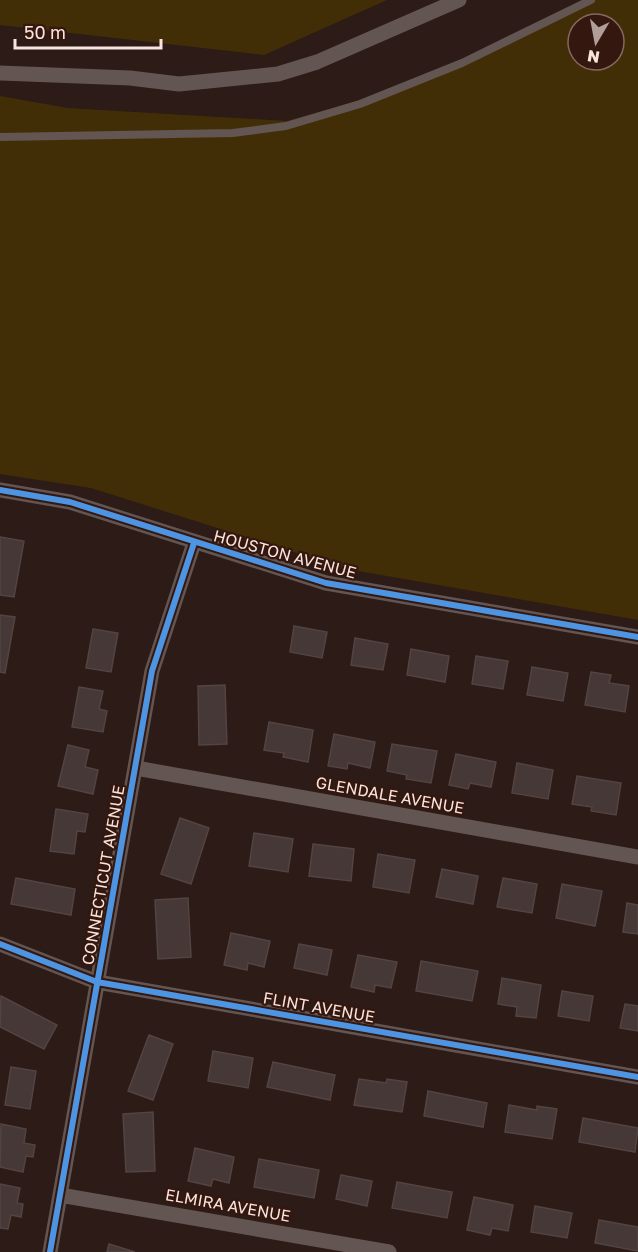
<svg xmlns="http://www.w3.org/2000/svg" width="638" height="1252" viewBox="0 0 638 1252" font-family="'Golos Text',sans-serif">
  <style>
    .green { fill: #422e06; fill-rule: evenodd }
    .building { fill: #453836; stroke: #534441; stroke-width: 1.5 }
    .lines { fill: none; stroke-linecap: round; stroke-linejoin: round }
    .lane { stroke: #625552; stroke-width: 8 }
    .street { stroke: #625552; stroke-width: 15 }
    .cycleway-casing { stroke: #34170e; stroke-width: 10 }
    .cycleway { stroke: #4d94e3; stroke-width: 6 }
    .labels { text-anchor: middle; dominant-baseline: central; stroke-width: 4.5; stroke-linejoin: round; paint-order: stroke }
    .street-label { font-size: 16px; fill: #f9e5de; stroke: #34170e }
  </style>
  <rect width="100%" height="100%" fill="#2c1b16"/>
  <path class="green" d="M0 0H387L264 55 0 25Z
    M585 0H638V620L347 569 91 488 0 474V96L68 108 287 121 436 78 570 11ZM578 24H614V60H578Z"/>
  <path class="building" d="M0 537 24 541 14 597 0 595Z
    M0 615 15 617 5 673 0 672Z
    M294 626 327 632 322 658 290 652Z
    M93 629 118 633 111 672 86 668Z
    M355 638 388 644 383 670 351 665Z
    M411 649 449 656 445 682 407 675Z
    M476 656 508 661 503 689 472 684Z
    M532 667 568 673 563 701 527 695Z
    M591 672 611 675 609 683 629 686 625 712 585 705Z
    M225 685 227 744 199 745 198 686Z
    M79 687 103 691 99 709 107 711 103 732 72 727Z
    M269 722 313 730 308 762 283 757 284 753 264 750Z
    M334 734 375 742 370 768 348 763 347 769 328 766Z
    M392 744 437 751 431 783 406 779 407 775 387 771Z
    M68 745 89 750 85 767 98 770 93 794 58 786Z
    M456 754 496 762 491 787 470 783 468 789 449 785Z
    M517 763 553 770 548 799 512 793Z
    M577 776 621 783 616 815 591 811 592 807 572 804Z
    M56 809 88 814 85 832 77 831 74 854 50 851Z
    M180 818 209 828 191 884 161 874Z
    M254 833 293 839 288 872 249 866Z
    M313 844 354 849 351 881 309 876Z
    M378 854 415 860 409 893 373 887Z
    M442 869 478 876 473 904 436 897Z
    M16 878 75 889 71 915 11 904Z
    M503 878 537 884 532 913 497 907Z
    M562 884 602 891 595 926 556 918Z
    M188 898 191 957 158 959 155 900Z
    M627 903 638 905V934L623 932Z
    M231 933 270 941 264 967 248 963 247 970 224 965Z
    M299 944 332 950 327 975 294 968Z
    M358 955 397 962 391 988 375 985 374 992 351 987Z
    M421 961 478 971 472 1001 416 991Z
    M502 978 541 985 536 1018 516 1016 517 1007 498 1004Z
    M562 991 593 996 589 1021 558 1016Z
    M1 996 57 1025 44 1049 0 1027Z
    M625 1004 638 1006V1031L620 1028Z
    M149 1035 173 1044 153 1100 128 1091Z
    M213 1051 253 1058 248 1088 208 1081Z
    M273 1062 335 1075 330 1100 267 1087Z
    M11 1067 36 1071 30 1109 5 1105Z
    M359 1079 386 1083 387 1079 407 1082 402 1112 354 1105Z
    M428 1091 487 1103 483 1127 424 1116Z
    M509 1105 537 1110V1106L557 1109 552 1139 505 1132Z
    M153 1112 155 1171 126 1172 123 1114Z
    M583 1118 638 1128 635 1152 579 1142Z
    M1 1124 26 1129 24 1143 35 1145 33 1157 26 1156 23 1172 0 1167Z
    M195 1148 234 1157 229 1183 213 1179 211 1186 188 1181Z
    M259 1159 319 1170 314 1198 254 1187Z
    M341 1175 372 1181 367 1206 336 1199Z
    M397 1182 452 1192 447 1218 392 1208Z
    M0 1184 20 1188 17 1203 23 1204 21 1217 11 1215 8 1229 0 1228Z
    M474 1197 513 1205 508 1231 492 1228 490 1235 467 1230Z
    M535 1206 572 1213 567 1238 531 1232Z
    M599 1220 638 1227V1251L595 1243Z
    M109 1244 135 1252H107Z"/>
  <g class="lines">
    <path class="lane" d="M0 137 233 133 286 126 360 104 462 63 591 0"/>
    <path class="street" d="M0 73 130 78 179 84 278 74 317 62 459 0
      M0 490 70 502 326 583 638 637
      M136 768 638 857
      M0 944 97 982 638 1077
      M60 1195 389 1252
      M50 1252 152 671 194 543"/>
    <defs>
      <path id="cycleway" d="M0 490 70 502 326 583 638 637
        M0 944 97 982 638 1077
        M50 1252 152 671 194 543"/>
    </defs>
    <use href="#cycleway" class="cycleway-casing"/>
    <use href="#cycleway" class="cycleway"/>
  </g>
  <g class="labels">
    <g class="street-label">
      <text transform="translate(285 554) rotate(15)">HOUSTON AVENUE</text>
      <text transform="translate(390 795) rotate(10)">GLENDALE AVENUE</text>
      <text transform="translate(103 875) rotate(-80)">CONNECTICUT AVENUE</text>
      <text transform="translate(319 1007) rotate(10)">FLINT AVENUE</text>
      <text transform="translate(228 1205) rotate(10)">ELMIRA AVENUE</text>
    </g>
  </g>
  <g transform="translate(596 42) rotate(190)"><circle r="28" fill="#34170e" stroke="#836961" stroke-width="1.5"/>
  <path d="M0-4.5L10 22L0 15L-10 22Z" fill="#b19e98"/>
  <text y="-9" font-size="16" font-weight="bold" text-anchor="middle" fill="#f9e5de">N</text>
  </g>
  <path d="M15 39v9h146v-9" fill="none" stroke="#f9e5de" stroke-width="3"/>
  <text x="24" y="39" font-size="18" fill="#f9e5de" stroke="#34170e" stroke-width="4.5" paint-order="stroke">50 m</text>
</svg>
